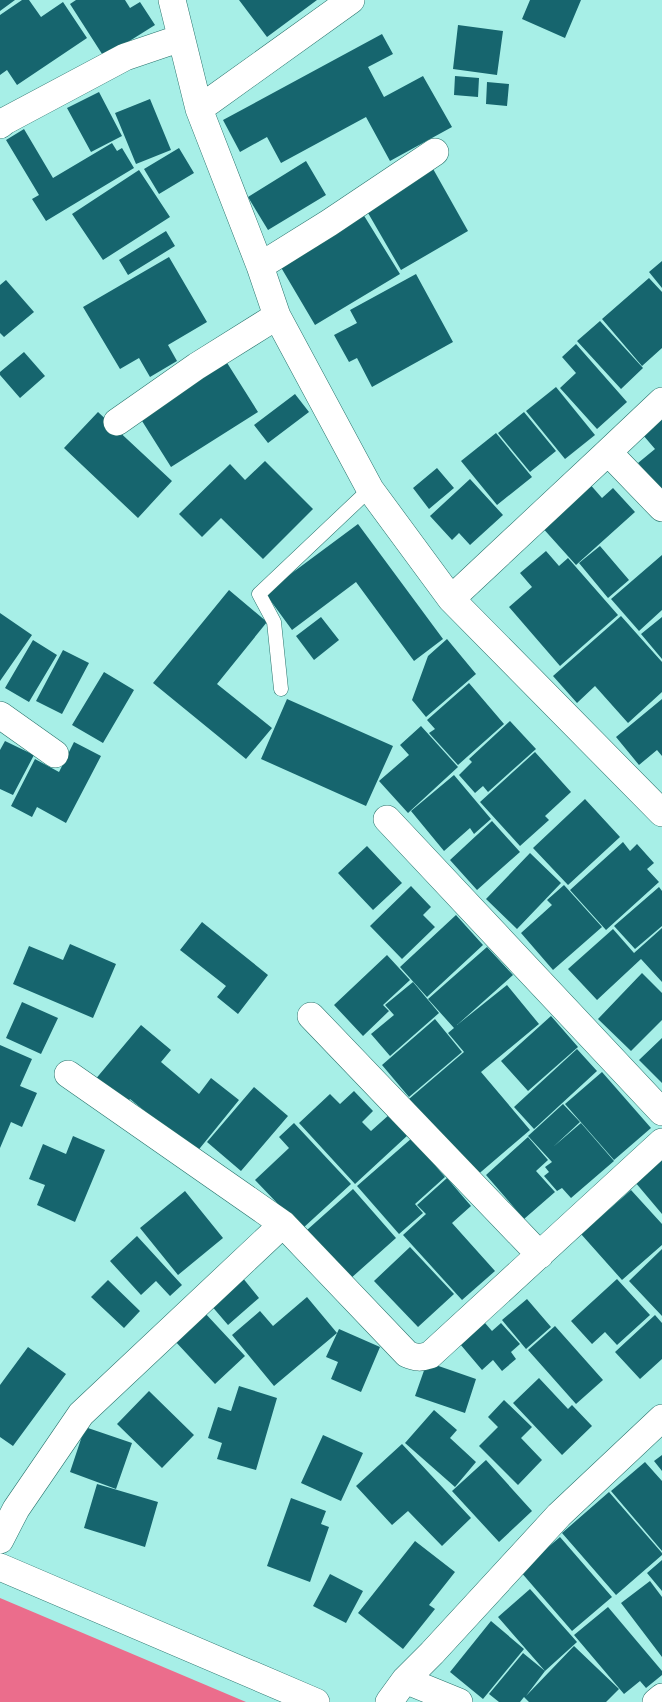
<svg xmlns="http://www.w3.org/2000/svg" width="662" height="1702" viewBox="0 0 662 1702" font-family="'Fira Sans',sans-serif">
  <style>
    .water { fill: #eb6d8c }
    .building { fill: #16656e }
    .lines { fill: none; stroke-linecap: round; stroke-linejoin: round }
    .service-casing { stroke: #29736c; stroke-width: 15 }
    .minor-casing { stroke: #29736c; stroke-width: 28 }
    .service { stroke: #fff; stroke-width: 14 }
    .minor { stroke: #fff; stroke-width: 27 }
  </style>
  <rect width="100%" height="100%" fill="#a7efe7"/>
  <path class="water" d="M0 1598 246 1702H0Z"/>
  <path class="building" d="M0 0H15L0 11Z
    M22 0H29L41 17 63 2 87 38 17 85 7 70 0 75V15Z
    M76 0H125L130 8 140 2 155 25 104 57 70 4Z
    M239 0H317L267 37Z
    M530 0H581L565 38 522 19Z
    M458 25 503 31 497 75 453 69Z
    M382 34 393 54 368 67 384 97 423 76 452 127 390 161 366 117 281 163 267 137 240 152 223 120Z
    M455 76 479 78 478 97 454 95Z
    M487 82 509 84 507 106 486 104Z
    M99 92 122 136 91 152 67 108Z
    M150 99 171 150 136 164 115 113Z
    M24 129 53 178 112 143 117 151 122 148 134 168 46 221 32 199 39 195 6 140Z
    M179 148 194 173 159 194 144 169Z
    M306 161 326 195 268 230 248 197Z
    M432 167 468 231 401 270 364 206Z
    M139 170 170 217 103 260 72 214Z
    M363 214 400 274 315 325 279 264Z
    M166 231 175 246 128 275 119 260Z
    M169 257 207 322 168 345 177 361 150 377 139 358 120 369 83 307Z
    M662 261V288L649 272Z
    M416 274 453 342 372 387 357 358 349 362 334 335 357 323 350 310Z
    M649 278 662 292V348L642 366 602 319Z
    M6 280 34 312 4 337 0 333V285Z
    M600 321 643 368 621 389 577 341Z
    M576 344 627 402 597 429 560 388 576 373 562 357Z
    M24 352 45 376 20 398 0 375V372Z
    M224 358 258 412 171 467 137 413Z
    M556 387 595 435 565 459 526 411Z
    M295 394 309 412 268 443 254 425Z
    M662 406V492L638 463 655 449 637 428Z
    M98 412 172 481 138 518 64 448Z
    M524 412 556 451 530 472 498 433Z
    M496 433 532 477 497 505 461 461Z
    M265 461 313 509 263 559 221 518 202 537 179 514 230 464 245 480Z
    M437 468 454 488 429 509 413 488Z
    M470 479 503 515 470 545 459 533 452 540 430 516Z
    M588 482 602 498 613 488 635 512 576 565 540 525Z
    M358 524 443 639 414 661 356 582 292 630 265 593Z
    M600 546 629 580 608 598 579 563Z
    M546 551 559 566 568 558 618 615 560 666 509 607 532 587 520 573Z
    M662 555V610L639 631 611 599Z
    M229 590 267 622 217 684 272 728 246 759 153 683Z
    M0 613 32 635 0 681Z
    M621 616 662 662V692L628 723 595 686 577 703 553 676Z
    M321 617 339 640 314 660 296 636Z
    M662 617V659L641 634Z
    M447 639 476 674 426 717 412 700 428 656Z
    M33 640 57 655 29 702 5 688Z
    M63 650 89 663 62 714 36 701Z
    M104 672 134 690 103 743 72 725Z
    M469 683 504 724 458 765 429 733 435 729 427 720Z
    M287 699 393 746 366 806 261 759Z
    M662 699V756L657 750 639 765 616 737Z
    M510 721 536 749 488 792 483 786 475 793 459 775 472 762 469 759Z
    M421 726 458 767 408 813 379 781 409 755 400 745Z
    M5 741 34 755 13 795 0 789V750Z
    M74 742 101 756 66 823 37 807 32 817 11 806 35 759 59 772Z
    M535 752 571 792 545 816 549 820 520 846 480 802Z
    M454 775 491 819 474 834 470 828 444 851 411 811Z
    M585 799 620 837 568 885 533 848Z
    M492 821 520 852 477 890 450 860Z
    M623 842 630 851 637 844 654 863 647 869 659 882 606 930 570 890Z
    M367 846 402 883 373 910 338 873Z
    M530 853 561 883 517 929 486 899Z
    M564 885 602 927 553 970 521 933 552 905 547 900Z
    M411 886 431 907 423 915 435 927 402 959 370 926Z
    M659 887 662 891V926L635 949 614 926Z
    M456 915 483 945 427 997 400 967Z
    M202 922 268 975 238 1014 217 997 226 986 180 950Z
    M662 928V982L641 959 597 1000 568 969 613 929 634 953Z
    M70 944 116 964 93 1018 13 984 29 946 63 960Z
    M487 947 513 975 457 1025 507 985 539 1024 481 1072 530 1130 475 1177 409 1099 464 1052 448 1033 454 1028 428 999Z
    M387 955 410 980 383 1005 389 1011 363 1036 334 1005Z
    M642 973 662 993V1020L631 1051 598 1019Z
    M413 982 439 1013 390 1056 371 1034 394 1015 385 1005Z
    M22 1002 58 1018 41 1054 6 1038Z
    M551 1016 578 1047 528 1091 501 1061Z
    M435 1019 462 1052 409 1097 382 1065Z
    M141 1025 171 1050 161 1062 199 1094 211 1078 239 1100 196 1153 130 1099 124 1106 94 1081Z
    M662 1038V1083L639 1060Z
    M0 1045 32 1059 20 1086 37 1093 22 1127 11 1122 0 1148Z
    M577 1049 597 1071 534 1129 514 1107Z
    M602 1072 651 1128 614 1160 565 1104Z
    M254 1087 288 1116 241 1171 207 1142Z
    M354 1091 373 1111 362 1122 371 1131 390 1114 408 1135 355 1184 299 1123 330 1094 340 1104Z
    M563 1104 580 1122 553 1147 581 1123 614 1161 571 1198 562 1188 557 1191 544 1176 549 1172 545 1167 552 1162 528 1136Z
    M294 1123 351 1184 302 1229 255 1180 289 1148 279 1137Z
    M73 1136 105 1150 75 1222 37 1205 45 1185 29 1179 43 1144 66 1154Z
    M528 1137 548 1160 536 1171 555 1192 524 1219 486 1175Z
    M412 1138 445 1177 415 1204 423 1213 399 1234 357 1186Z
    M662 1159V1214L635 1182Z
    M447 1178 471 1206 452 1223 495 1271 462 1300 403 1235 426 1214 417 1205Z
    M353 1189 396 1238 350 1279 307 1230Z
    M631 1190 662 1224V1245L622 1280 581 1234Z
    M185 1191 223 1238 178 1275 140 1228Z
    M137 1236 182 1285 170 1296 156 1281 141 1295 110 1261Z
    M410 1247 454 1294 418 1327 374 1281Z
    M662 1249V1316L629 1281Z
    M242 1277 259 1298 228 1325 210 1304Z
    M617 1279 650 1315 617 1345 605 1332 592 1344 571 1321Z
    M108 1280 140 1311 124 1328 91 1297Z
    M307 1297 337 1333 274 1386 232 1335 260 1311 273 1326Z
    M527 1299 551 1327 526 1349 502 1320Z
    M204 1312 245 1356 215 1384 174 1340Z
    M655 1315 662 1323V1359L640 1379 615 1352Z
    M485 1323 492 1331 501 1323 520 1344 511 1352 516 1359 502 1371 493 1360 482 1370 460 1344Z
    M555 1326 603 1380 576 1404 528 1350Z
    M339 1329 380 1347 361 1392 331 1379 338 1362 326 1357Z
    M28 1347 66 1374 13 1446 0 1437V1385Z
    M427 1362 476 1379 465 1413 415 1396Z
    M539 1378 568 1409 572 1405 592 1426 562 1455 513 1403Z
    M239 1386 277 1398 256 1470 217 1459 222 1443 208 1438 218 1407 231 1411Z
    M149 1391 194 1435 162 1468 117 1424Z
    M504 1400 532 1427 521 1438 542 1460 518 1485 479 1446 498 1427 488 1417Z
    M434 1410 457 1430 450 1438 476 1462 455 1487 405 1443Z
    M85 1427 132 1443 116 1489 70 1472Z
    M323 1435 363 1453 341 1501 301 1483Z
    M402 1444 471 1518 442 1546 408 1511 392 1525 356 1486Z
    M662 1455V1471L654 1461Z
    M486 1460 532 1511 499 1542 452 1491Z
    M645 1462 662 1481V1551L611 1491Z
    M97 1484 158 1502 145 1547 84 1528Z
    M609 1492 662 1553V1555L616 1595 562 1533Z
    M291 1498 326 1511 321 1524 329 1527 310 1582 267 1566Z
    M560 1537 612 1597 572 1631 520 1571Z
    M415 1541 455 1572 429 1605 435 1609 403 1649 358 1613Z
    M662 1560V1591L647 1573Z
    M330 1574 363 1591 346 1623 313 1606Z
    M650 1581 662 1597V1657L621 1603Z
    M530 1589 577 1642 545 1671 498 1617Z
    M608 1607 662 1671V1675L646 1688 640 1681 624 1694 574 1635Z
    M491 1621 524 1649 483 1699 450 1672Z
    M574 1646 619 1689 606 1702H529L524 1697 520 1702H499L489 1694 523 1653 545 1671 526 1696Z"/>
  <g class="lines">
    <defs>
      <path id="service" d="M281 689 274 622 259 594 370 489"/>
      <path id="minor" d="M172 0 199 109 260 266 277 316 370 489 451 599 662 813
        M199 109 351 0
        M0 125 5 121 125 57 181 38
        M260 266 329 223 435 152
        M117 422 197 366 277 316
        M608 452 662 401
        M451 599 608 452 662 508
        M0 715 55 754
        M387 819 662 1112
        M311 1016 540 1255
        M68 1074 283 1224 407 1354C416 1358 421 1358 430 1355L662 1142
        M0 1540 16 1509 81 1414 283 1224
        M0 1567 316 1702
        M405 1680 459 1702
        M389 1702 405 1680 432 1653 559 1515 662 1418
        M656 1702 662 1697"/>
    </defs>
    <use href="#service" class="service-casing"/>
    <use href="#minor" class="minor-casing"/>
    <use href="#service" class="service"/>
    <use href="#minor" class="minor"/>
  </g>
</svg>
